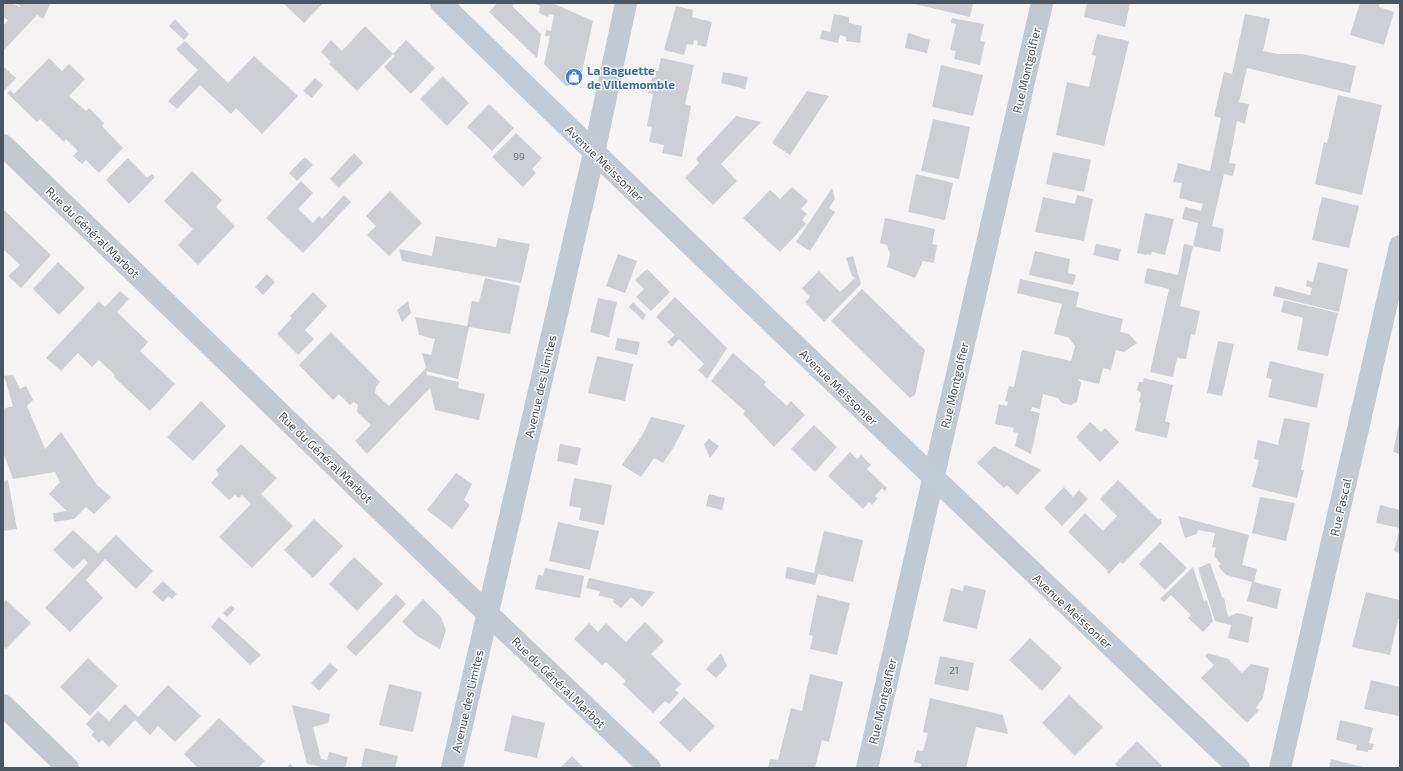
<svg xmlns="http://www.w3.org/2000/svg" width="1403" height="771" viewBox="0 0 1403 771" font-family="'Exo 2',sans-serif">
  <style>
    .building { fill: #cdcfd5 }
    .lines { fill: none; stroke-linecap: round; stroke-linejoin: round }
    .street { stroke: #c1cad2; stroke-width: 22 }
    .secondary { stroke: #c1cbd6; stroke-width: 22 }
    .labels { text-anchor: middle; dominant-baseline: central; stroke-width: 3; stroke-linejoin: round; paint-order: stroke }
    .number-label { font-size: 10px; fill: #6b747e }
    .shop-label { font-size: 12px; font-weight: bold; fill: #366cbe; stroke: #fff; text-anchor: start }
    .street-label { font-size: 12px; fill: #4a5661; stroke: #fff }
  </style>
  <rect width="100%" height="100%" fill="#f5f3f3"/>
  <path class="building" d="M3 3H12L20 7V6L15 3H51L43 19 37 15 3 51V26L8 20 3 17Z
    M283 3H323L304 23Z
    M497 3H515L512 6 541 34 537 58 489 12Z
    M533 3H552L593 21 580 82 566 86 544 64 550 36H545L546 30 551 31 554 15 549 14 548 17 539 13 540 6Z
    M910 3H973L970 17Z
    M1087 3H1130L1125 27 1084 17Z
    M1360 3H1380L1379 7 1394 12 1384 45 1350 35Z
    M676 6 693 10 692 17 712 22 706 47 697 45 698 41 694 40 693 45 687 44 684 55 664 50Z
    M834 14 849 17V23L862 26 860 43 846 41V37L840 35 838 43 820 39 822 30 830 32Z
    M1245 14 1270 19 1263 51 1278 54H1302L1356 66 1350 93 1247 68 1239 102 1249 104 1245 124 1237 121 1229 163 1236 164 1233 176 1224 174 1212 226 1224 229 1220 252 1193 246 1180 306 1200 311 1195 335 1191 334 1186 359 1177 358 1173 377 1150 372 1169 289 1144 283 1147 268 1178 275 1184 244 1193 246 1198 223 1182 219 1185 207 1201 211 1203 204 1179 198 1182 183 1173 182 1178 163 1210 171 1221 118 1214 116 1224 72 1232 74Z
    M952 18 984 24 980 41 985 42 980 65 954 59 956 51 950 50 956 24 951 23Z
    M175 19 189 34 184 40 169 26Z
    M365 26 393 54 357 91 329 64 331 62 321 52 331 40 342 51Z
    M908 33 930 40 927 53 905 48Z
    M1097 34 1129 41 1104 146 1056 135 1067 82 1089 87 1096 56 1092 55Z
    M406 40 435 68 411 94 384 67 395 56 393 54Z
    M185 41 228 83 254 56 298 96 262 134 236 108 231 114 200 85 177 109 168 101 198 70 176 49Z
    M49 58 62 71 69 64 85 79 69 96 86 111 89 108 104 123 102 126 123 148 99 173 86 160 82 164 73 156 78 151 66 139 64 142 40 119 37 122 7 93 10 90 14 94Z
    M661 58 694 65 685 104 691 106 682 157 662 153 664 145 649 142 652 127 647 126 653 94 648 93 652 77 655 78 656 71H658Z
    M941 65 983 75 973 116 932 107Z
    M3 66 16 78 3 92Z
    M723 72 748 77 745 89 721 83Z
    M443 76 469 103 447 126 420 99Z
    M315 78 323 85 312 98 303 91Z
    M807 91 829 96 790 155 772 143Z
    M1338 95 1382 105 1362 195 1315 184 1324 142 1327 143Z
    M489 104 514 128 492 151 467 127Z
    M736 116 761 122 721 164 737 181 713 205 685 178 699 163 696 159Z
    M933 119 970 127 959 179 921 171Z
    M516 133 542 158 532 169 536 173 523 187 492 157Z
    M1053 152 1091 160 1084 192 1046 184Z
    M354 153 363 163 339 188 330 179Z
    M305 157 313 165 297 181 289 173Z
    M128 158 147 178 152 174 155 177 129 204 106 180Z
    M192 171 222 200 216 207 235 226 198 265 178 245 193 229 164 201Z
    M916 174 953 183 945 220 908 212Z
    M301 181 313 193 298 209 313 223 319 216 322 219 344 195 351 202 303 253 266 218Z
    M792 187 808 201 801 209 807 214 802 220 806 224 780 252 743 218 770 190 780 199Z
    M832 188 835 199 829 208 835 212 810 251 796 242Z
    M390 191 422 223 389 256 367 235 376 226 366 216Z
    M1077 195 1093 199 1084 241 1035 232 1043 197 1075 204Z
    M1322 197 1359 206 1349 248 1312 240Z
    M3 209 51 255 21 288 8 276 20 265 3 249Z
    M1145 213 1174 219 1165 255 1152 252 1151 255 1147 254 1146 255 1137 253Z
    M885 218 935 229 932 244 937 245 934 263 923 261 915 278 887 267 890 254 887 245 880 243Z
    M436 236 496 247 498 238 530 244 521 283 402 261 399 249 432 256Z
    M1096 244 1121 249 1118 261 1093 255Z
    M1035 251 1070 259 1068 273 1076 275 1073 285 1029 275Z
    M618 254 637 261 625 293 606 286Z
    M853 256 861 284 824 322 805 302 810 297 802 288 819 271 840 292 855 278 852 276 846 258Z
    M58 262 85 288 59 315 33 289Z
    M1318 262 1348 269 1339 312 1273 296 1275 286 1310 295 1312 288 1306 286 1307 280 1313 282Z
    M647 269 670 292 651 311 636 297 644 289 635 280Z
    M267 274 275 282 263 295 255 287Z
    M485 278 520 286 510 334 469 327 458 379 426 371 427 375 459 382 458 388 485 394 479 420 435 410 430 388 367 454 355 441 371 425 357 412 358 405 354 402 350 405 339 394 333 400 299 365 331 332 380 382 376 387 375 393 389 406 426 368 422 353 431 355 435 339 419 335 415 317 467 326 472 301 479 302Z
    M1020 279 1079 292 1076 307 1123 319 1120 332 1129 334 1137 343 1124 352 1116 350 1111 370 1103 368 1099 384 1078 379 1081 383 1077 402 1071 405 1062 403 1058 398 1043 394 1040 409 1032 407 1031 411 1040 413 1031 454 1015 446 1018 433 1013 432 1014 428 995 424 999 404 1007 406 1008 402 1005 401 1009 386 1014 387 1022 350 1071 361 1075 346 1068 337 1054 334 1062 304 1017 293Z
    M862 289 925 350 915 395 910 398 831 321Z
    M120 291 129 299 117 312 148 342 140 351 175 384 150 411 114 377 115 375 99 360 92 367 78 353 61 371 46 358 99 301 105 307Z
    M313 292 327 306 305 330 314 339 298 355 277 334 292 318 290 316Z
    M675 297 727 348 707 379 698 370 704 364 679 339 672 347 667 342 675 335 656 317Z
    M598 298 617 302 609 337 590 332Z
    M1284 300 1338 313 1328 356 1297 350 1303 318 1281 312Z
    M408 301 411 313 402 322 397 310Z
    M633 302 646 315 643 320 629 307Z
    M617 338 640 342 637 355 615 350Z
    M1218 341 1234 344 1222 396 1207 393Z
    M733 353 766 382 764 385 787 406 791 401 805 415 774 447 743 414 745 411 711 381Z
    M597 356 633 364 625 401 588 393Z
    M1270 361 1324 374 1317 408 1268 397 1272 379 1266 378Z
    M13 375 20 389 26 386 33 400 27 406 45 449 61 432 97 485 111 497 94 514 86 507 74 519 54 522 53 513 67 511 49 494 60 482 55 472 13 479 3 452V409L13 406 4 376Z
    M1144 378 1173 385 1165 421 1170 423 1167 438 1135 431 1141 403 1139 402 1141 393 1137 390 1139 382H1143Z
    M201 401 226 426 193 461 167 437Z
    M651 417 685 425 675 445 663 463 654 458 641 477 622 465 643 434Z
    M1284 418 1310 423 1301 470H1304L1297 498 1252 487 1259 460 1254 459 1258 440 1278 445Z
    M1090 422 1101 432 1105 428 1119 442 1100 462 1076 437Z
    M1399 424H1400V454L1393 452Z
    M814 425 837 447 815 472 791 449Z
    M709 439 719 446 710 458 704 444Z
    M241 444 277 478 261 494 293 526 252 568 219 537 251 504 242 495 239 498 235 495 229 500 211 483 219 474 216 470Z
    M560 444 581 448 577 465 557 461Z
    M994 446 1041 470 1017 495 1007 485 1004 488 977 463Z
    M850 452 857 459 861 455 871 465 867 469 887 488 885 491 882 488 875 496 878 498 872 505 869 502 863 509 828 476Z
    M456 473 472 484 464 500 470 505 452 529 427 510Z
    M574 478 612 485 604 525 579 520 581 508 569 506Z
    M8 480 17 529 3 531V481Z
    M1118 480 1159 520 1160 518 1162 520 1161 521 1162 523 1123 564 1120 562 1109 574 1107 572 1108 571 1068 532 1085 513 1103 531 1117 516 1100 499Z
    M1064 487 1073 497 1079 490 1088 499 1062 526 1044 508Z
    M709 494 725 498 722 510 706 506Z
    M1260 497 1295 503 1286 541 1252 533Z
    M1380 505 1400 510V553L1394 551 1400 528 1376 523Z
    M1178 516 1249 535 1242 565 1257 569 1254 582 1281 589 1277 609 1247 601 1252 582 1226 575 1218 566 1221 564 1214 556 1216 548 1212 547 1215 533 1198 530 1197 534 1185 538Z
    M314 519 343 546 313 578 284 550Z
    M558 522 599 531 590 570 549 561Z
    M73 530 98 553 116 535 153 571 136 589 105 559 86 580 103 598 70 632 45 608 88 563 84 559 73 569 53 550Z
    M824 531 863 540 853 582 818 574 815 585 785 578 787 567 814 573Z
    M1160 542 1187 568 1165 590 1139 564Z
    M354 557 383 584 357 611 329 584Z
    M1210 563 1222 597 1224 598 1228 617 1237 613 1253 617 1248 643 1228 638 1231 625 1215 621 1198 568Z
    M1193 567 1204 601 1207 600 1213 621 1203 632 1188 618 1191 615 1171 595 1164 602 1160 599Z
    M545 568 584 576 580 598 535 589 538 575 543 576Z
    M589 578 639 589 655 592 642 607 631 597 621 608 613 602 614 599 599 596 600 591 586 588Z
    M163 581 177 594 172 599 168 596 163 602 152 592Z
    M964 585 986 590 977 629 943 621 951 588 963 591Z
    M1366 592 1400 600V619H1398L1390 655 1352 647Z
    M396 594 406 604 356 656 346 647Z
    M817 595 850 603 837 655 810 649 813 636 809 635Z
    M423 599 441 617 446 630 440 649 417 636 402 622Z
    M6 600 31 623 6 649 3 646V603Z
    M231 605 235 609 227 617 223 613Z
    M219 617 261 655 250 665 211 627Z
    M645 622 664 641 651 654 681 684 675 690 679 693 669 704 665 701 653 713 623 684 626 681 606 662 602 665 574 639 589 623 598 632 606 623 626 642Z
    M1030 638 1062 668 1042 691 1009 660Z
    M721 653 727 666 716 678 706 669Z
    M1208 653 1228 659 1242 673 1251 664 1269 668 1263 698 1256 708 1259 710 1247 723 1201 678 1214 665 1205 656Z
    M940 656 974 663 968 691 934 684Z
    M88 658 118 686 90 716 60 687Z
    M330 663 338 670 319 691 311 683Z
    M810 674 843 682 829 742 822 740 815 768H768L770 759 778 760 791 708 802 711Z
    M1371 680 1400 687 1399 716 1364 709Z
    M389 684 422 692 413 732 379 725Z
    M168 685 201 716 175 742 158 726 150 735 135 720 109 747 102 740 99 743 91 735 94 732 86 724 98 711 109 721 125 704 138 717Z
    M1069 695 1103 727 1075 756 1042 723Z
    M684 697 715 726 690 752 659 723Z
    M930 698 1003 715 1008 734 976 727 966 768H920L921 764 914 762 917 750 923 751 928 733 923 732Z
    M292 705 330 714 328 723 313 727 321 759 327 760 329 752 348 757 345 768H327L307 764Z
    M512 715 545 723 537 758 504 751Z
    M219 718 265 761 258 768H198L184 754Z
    M1340 720 1373 728 1369 743 1374 744 1372 750H1368V752L1356 750 1357 745 1336 740Z
    M1137 741 1162 766 1160 768H1119L1115 764Z
    M365 748 398 756 395 768H361Z
    M572 756 584 768H560Z
    M1331 759 1363 767V768H1329Z
    M290 764 294 768H287Z"/>
  <g class="lines">
    <path class="street" d="M3 145 465 592 650 768
      M3 705 68 768
      M452 768 594 153 626 3
      M867 768 1042 3
      M1280 768 1400 246"/>
    <path class="secondary" d="M441 3C705 261 972 514 1239 768"/>
  </g>
  <defs>
    <symbol id="shop-disc" viewBox="-11 -11 22 22"><circle r="9.5" fill="#3f7fe0" stroke="#fff"/><path d="M-5-2.5h2.3a2.7 3.5 0 0 1 5.4 0H5L5.5 6h-11ZM-1.5-2.5h3a1.5 2.3 0 0 0-3 0Z" fill="#fff"/></symbol>
  </defs>
  <g fill-rule="evenodd">
    <use href="#shop-disc" x="564" y="67" width="20" height="20"/>
  </g>
  <g class="labels">
    <g class="number-label">
      <text x="519" y="156">99</text>
      <text x="954" y="670">21</text>
    </g>
    <g class="shop-label">
      <text x="587" y="70">La Baguette<tspan x="587" dy="14">de Villemomble</tspan></text>
    </g>
    <g class="street-label">
      <text transform="translate(1026 70) rotate(-77)">Rue Montgolfier</text>
      <text transform="translate(605 163) rotate(44)">Avenue Meissonier</text>
      <text transform="translate(93 232) rotate(44)">Rue du Général Marbot</text>
      <text transform="translate(954 385) rotate(-77)">Rue Montgolfier</text>
      <text transform="translate(540 386) rotate(-77)">Avenue des Limites</text>
      <text transform="translate(839 387) rotate(44)">Avenue Meissonier</text>
      <text transform="translate(326 457) rotate(44)">Rue du Général Marbot</text>
      <text transform="translate(1340 507) rotate(-77)">Rue Pascal</text>
      <text transform="translate(1073 611) rotate(43)">Avenue Meissonier</text>
      <text transform="translate(559 682) rotate(44)">Rue du Général Marbot</text>
      <text transform="translate(467 701) rotate(-77)">Avenue des Limites</text>
      <text transform="translate(882 701) rotate(-77)">Rue Montgolfier</text>
    </g>
  </g>
  <rect width="1403" height="771" fill="none" stroke="#4a5661" stroke-width="8"/>
</svg>
